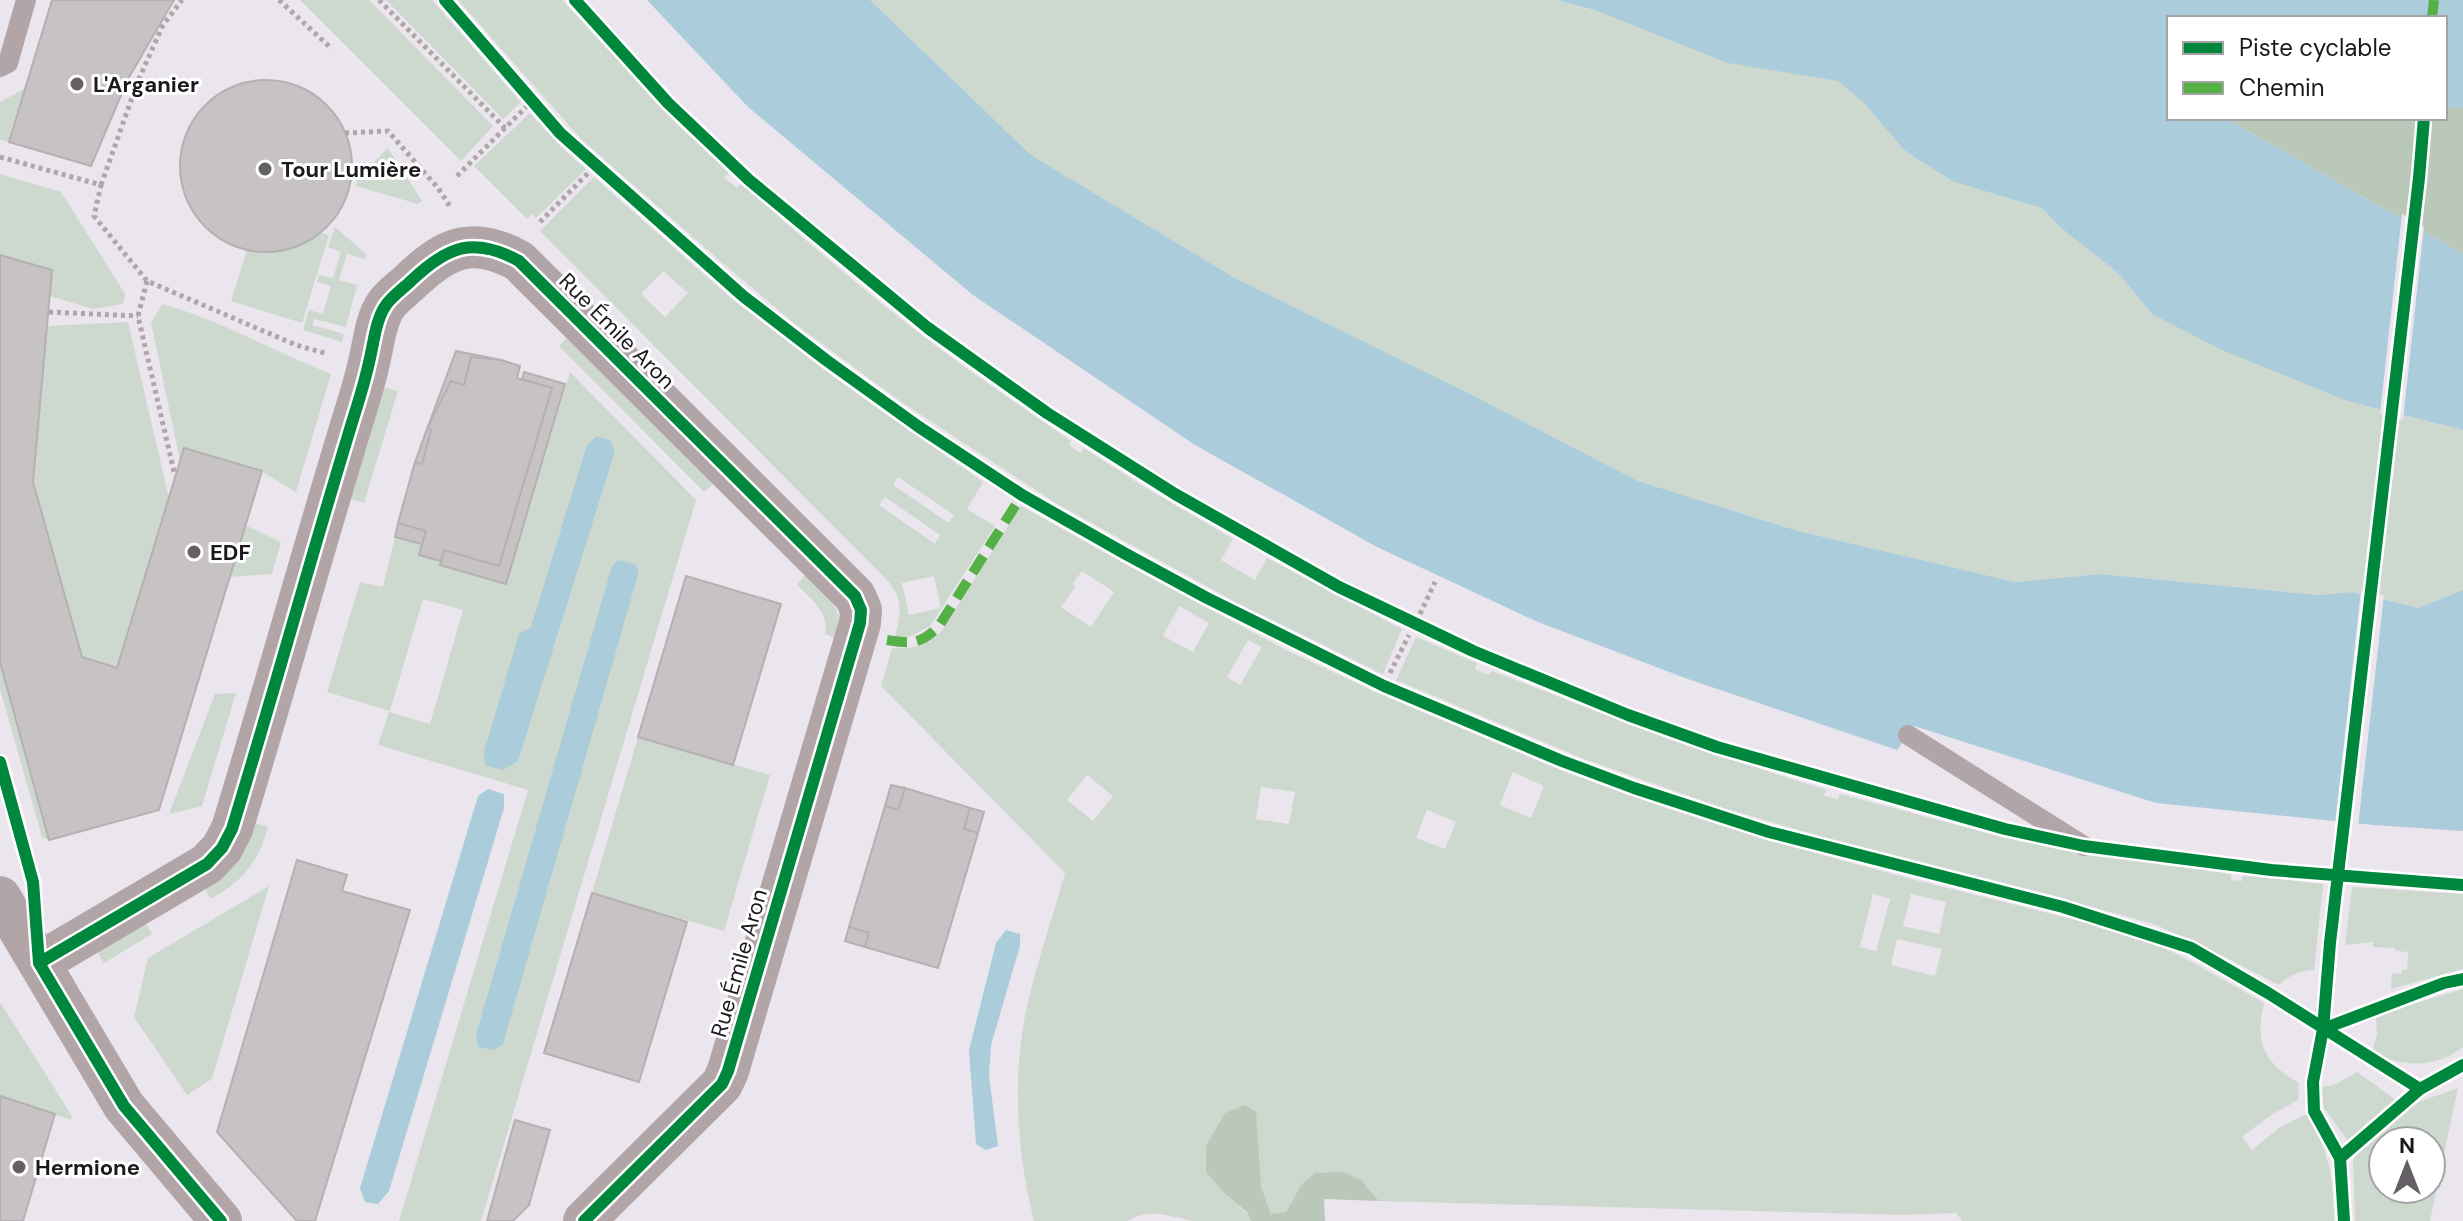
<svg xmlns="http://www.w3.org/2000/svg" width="2463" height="1221" viewBox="0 0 2463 1221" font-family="'DM Sans',sans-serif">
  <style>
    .green { fill: #cdd8cf; fill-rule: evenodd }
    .forest { fill: #bac8ba }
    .water { fill: #abccda }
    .pier { fill: #ebe6ee }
    .building { fill: #c7c2c3; stroke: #b5b0b2; stroke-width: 2 }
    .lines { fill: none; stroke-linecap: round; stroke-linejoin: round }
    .path { stroke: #b0a6a9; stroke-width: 5; stroke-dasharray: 4 4; stroke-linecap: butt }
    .lane { stroke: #b2a5a7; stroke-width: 20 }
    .street { stroke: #b2a5a7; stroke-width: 42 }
    .quiet { stroke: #55b145; stroke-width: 10; stroke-dasharray: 20 10; stroke-linecap: butt }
    .cycleway-casing { stroke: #fff; stroke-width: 17 }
    .cycleway { stroke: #00873e; stroke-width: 12 }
    .poi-dot { fill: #646066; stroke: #fff; stroke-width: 3 }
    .labels { text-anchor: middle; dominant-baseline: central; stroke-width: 6; stroke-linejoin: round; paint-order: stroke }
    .poi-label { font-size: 22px; font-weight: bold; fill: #1c181d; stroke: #fff; text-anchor: start }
    .street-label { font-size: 22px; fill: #1c181d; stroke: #fff }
  </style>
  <rect width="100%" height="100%" fill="#ebe6ee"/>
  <path class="green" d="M300 0H369L493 126 461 161Z
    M386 0H432L521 102 503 119Z
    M458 0H562L682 129 729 172 724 178 737 188 741 183C792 229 843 273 896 315 952 360 1012 400 1071 441L1069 445 1080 453 1084 448 1141 485 1233 539 1221 560 1255 580 1267 558 1402 629 1383 674 1241 605 1057 504 900 401 794 323 725 265 582 140Z
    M870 0H1557L1838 81 1865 104 1905 151 1954 182 2042 208 2060 227 2118 273 2152 314 2347 401 2463 430V590L2419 608 2352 592 2318 595 2100 574 2015 582 1798 531 1638 481 1472 395 1235 278 1031 155Z
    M26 88 9 142 0 140V102Z
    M530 113 562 148 586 169 536 218 532 214 527 219 474 166Z
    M388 148 422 201 418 204 356 186 358 178Z
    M0 174 61 192 125 294 123 304 93 309 50 296 52 270 0 255Z
    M594 177 732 299 835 378 983 482 967 509 995 526 930 626 909 637H895C901 611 904 600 886 579L540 231ZM663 271 688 293 665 317 641 294ZM898 477 954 515 949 523 893 485ZM885 497 940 535 935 544 879 505ZM934 576 941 608 909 615 902 583Z
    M335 227 366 254 365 259 347 254 339 280 357 285 346 327 314 319 313 325 344 334 342 342 303 330 309 310 323 314 331 286 317 282 319 275 333 278 341 252 328 247Z
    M321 233 329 235 302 323 231 301 247 250C275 256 298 248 321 233Z
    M162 304C221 320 274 352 331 374L296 492 259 470 184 448 180 460 151 323Z
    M128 322 169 498 117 668 82 657 33 482 47 326Z
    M568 337 714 483 704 492 559 346Z
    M570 372 696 500 481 1221H399L528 790 378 745 389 712 430 724 463 610 423 599 390 711 327 692 360 582 383 587 395 537 422 544 420 555 441 561V565L506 584Z
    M384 387 398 391 364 503 351 499Z
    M1021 506 1136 570 1288 651 1375 692 1563 771 1666 808 1761 838 1903 877 2108 928 2159 945 2194 963 2264 1003C2254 1042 2265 1064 2299 1083L2298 1100 2271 1115 2242 1137 2252 1150 2279 1128 2307 1114C2329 1150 2334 1179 2334 1221H1962L1956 1213 1904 1215 1379 1201 1361 1180 1301 1185 1286 1212 1271 1214 1261 1186 1226 1195 1247 1213 1251 1221C1233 1221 1212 1221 1194 1221 1169 1217 1153 1207 1127 1221H1034C1018 1157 1013 1093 1023 1027 1032 975 1051 924 1065 873L881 686 892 648C912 649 926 647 941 632ZM1082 571 1114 592 1091 627 1061 607 1076 586 1073 583ZM1179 606 1209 623 1193 652 1163 636ZM1248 640 1262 647 1240 685 1227 677ZM1513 772 1544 786 1531 818 1500 805ZM1087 775 1113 796 1093 821 1067 800ZM1261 787 1295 792 1289 824 1256 819ZM1427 810 1456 822 1445 849 1416 838ZM1873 894 1890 899 1876 951 1860 947ZM1911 894 1946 902 1939 934 1903 926ZM1897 939 1942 949 1935 976 1891 965Z
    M245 525 281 542 272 574 229 577Z
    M806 574C828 598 844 604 838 639L825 634C830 612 811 599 797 585Z
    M1416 637 1477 663 1475 669 1489 675 1492 671 1671 740 1826 790 1824 796 1838 799 1840 794 2006 838 2231 874V880L2242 881 2243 875 2323 884 2314 970C2301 970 2288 976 2279 985L2213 951 2154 924 2045 894 1906 861 1723 808 1584 759 1396 680Z
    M0 662 49 840 42 837 0 689Z
    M236 693 202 806 169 814 215 694Z
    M638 737 770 775 724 931 592 893Z
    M254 823 268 827C257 865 244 879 211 899L204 887Z
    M269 886 212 1079 187 1095 134 1017 148 958Z
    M2352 887 2463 894V969L2391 989 2392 973 2401 974 2403 970H2407L2408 952 2395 951V948L2373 947V942L2345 945Z
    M145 922 152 934 104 963 96 950Z
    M2463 989V1047C2436 1069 2403 1067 2372 1053L2377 1034 2376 1015Z
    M0 1002 72 1116 71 1120 0 1096Z
    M2357 1072 2396 1100 2354 1140 2348 1141 2324 1108 2322 1087 2334 1085Z
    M2458 1088 2430 1221H2355L2353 1161 2359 1149 2410 1105ZM2431 1141V1189H2383V1141Z"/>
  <path class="forest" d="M2445 107 2463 108V254L2232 122 2231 118H2445Z
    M1245 1105 1256 1112 1261 1186 1271 1214 1286 1212 1301 1185 1315 1173 1343 1172 1361 1180 1379 1201 1324 1199 1325 1221H1251L1247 1212 1226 1195 1206 1172V1146L1225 1113Z"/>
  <path class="water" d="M647 0H870L1031 155 1235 278 1472 395 1638 481 1798 531 2015 582 2100 574 2318 595 2352 592 2419 608 2463 590V831L2374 825 2156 803 1914 726 1897 750 1685 678 1538 622 1377 547 1195 445 973 295 748 107Z
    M1557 0H2463V108L2445 107V18H2169V118H2231L2232 122 2463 254V430L2347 401 2220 349 2152 314 2118 273 2060 227 2042 208 1954 182 1905 151 1865 104 1838 81 1728 63 1597 11Z
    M597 436 610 440 615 451 518 761 503 770 485 765 484 752 519 634 531 627 587 445Z
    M618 560 635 564 639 571 503 1044 494 1050 478 1047 476 1035 612 566Z
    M488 789 504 794V808L389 1191 378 1204 365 1202 360 1188 478 796Z
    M1006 930 1020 934V946L991 1045 989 1076 998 1146 986 1150 976 1144 969 1050 996 943Z"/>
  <path class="pier" d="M2402 214 2424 227 2403 420 2380 414Z
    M2361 590 2384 595 2358 827 2335 825Z"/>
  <path class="building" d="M52 0H174L128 79 91 166 9 142Z
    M180 166a86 86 0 1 1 172 0a86 86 0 1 1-172 0Z
    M0 255 52 270 33 482 82 657 117 668 184 448 262 471 159 810 49 840 0 662Z
    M456 351 501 360 471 357 464 385 451 381 427 429Z
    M471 357 501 360 520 366 517 378 552 388 499 566 444 550 441 561 419 555 426 531 398 523 415 462 422 464 431 430 427 429 451 381 464 385Z
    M524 372 565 384 506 584 440 565 444 550 499 566 552 388 522 379Z
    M427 429 431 430 422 464 415 462Z
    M398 523 426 531 422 544 395 537Z
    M686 576 781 604 733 765 638 737Z
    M891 785 905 788 898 810 885 806Z
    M905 788 970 808 964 829 978 833 938 968 865 947 869 933 849 927 885 806 898 810Z
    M970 808 984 812 978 833 964 829Z
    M297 860 347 875 342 891 410 910 315 1221H297L217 1132Z
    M592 893 687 922 639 1082 544 1053Z
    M849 927 869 933 865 947 845 941Z
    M0 1096 55 1114 23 1221H0Z
    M515 1120 550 1130 529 1205 513 1221H487Z"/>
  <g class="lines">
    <path class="path" d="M279 0 332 49
      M379 0 505 128
      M345 133 388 131 438 188 451 208
      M0 157 101 185 94 216 147 281 296 345 328 354
      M457 176 532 101
      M101 185 138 81 163 25 182 0
      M540 222 595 166
      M147 281 138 316 175 476
      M49 312 138 316
      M1420 614 1435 582
      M1390 673 1409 635"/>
    <path class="lane" d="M0 67 8 63 26 0
      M1908 735 2084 846"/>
    <path class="street" d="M0 897 124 1106 221 1221
      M39 963 207 864 222 848 232 829C274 692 312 553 354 416 360 397 366 377 370 358 374 341 376 319 386 305 392 296 404 288 412 280 448 246 474 236 519 261L855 596 861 610 860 623 728 1071 722 1084 584 1221"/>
    <path class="quiet" d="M2432 18 2434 0
      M887 640C912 644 921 644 939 626L1022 495"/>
    <defs>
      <path id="cycleway" d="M445 0 560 133 743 296 826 360 919 427 1022 495 1124 553 1207 598 1384 686 1562 761 1634 788 1769 832 2063 907 2191 948 2268 993 2420 1089 2463 1065
        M575 0 668 103 749 180 928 328 1047 413 1175 494 1339 587 1473 651 1628 715 1717 747 2005 829 2084 846 2271 870 2463 885
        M0 762 33 882 39 963 124 1106 221 1221
        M39 963 207 864 222 848 232 829C274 692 312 553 354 416 360 397 366 377 370 358 374 341 376 319 386 305 392 296 404 288 412 280 448 246 474 236 519 261L855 596 861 610 860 623 728 1071 722 1084 584 1221
        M2323 1029 2444 983 2463 979
        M2340 1158 2420 1089
        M2344 1221 2340 1158 2314 1111 2313 1082 2323 1029 2330 943 2419 178 2424 118"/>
    </defs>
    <use href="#cycleway" class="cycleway-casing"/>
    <use href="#cycleway" class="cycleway"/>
  </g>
  <g class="poi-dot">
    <circle cx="77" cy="84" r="8"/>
    <circle cx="265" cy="169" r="8"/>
    <circle cx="194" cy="552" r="8"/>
    <circle cx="19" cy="1167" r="8"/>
  </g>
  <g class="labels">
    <g class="poi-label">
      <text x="93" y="84">L'Arganier</text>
      <text x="281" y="169">Tour Lumière</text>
      <text x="210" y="552">EDF</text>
      <text x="35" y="1167">Hermione</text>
    </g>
    <g class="street-label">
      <text transform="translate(617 331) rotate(45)">Rue Émile Aron</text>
      <text transform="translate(739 963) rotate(-74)">Rue Émile Aron</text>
    </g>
  </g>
  <rect x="2167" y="16" width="280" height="104" fill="#ffffff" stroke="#a4a3a5" stroke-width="2"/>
  <rect x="2183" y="42" width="40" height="12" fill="#00873e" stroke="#a4a3a5" stroke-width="2"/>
  <text x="2239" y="56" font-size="24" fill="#1c181d">Piste cyclable</text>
  <rect x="2183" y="82" width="40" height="12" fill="#55b145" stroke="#a4a3a5" stroke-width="2"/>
  <text x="2239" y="96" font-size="24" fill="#1c181d">Chemin</text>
  <g transform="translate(2407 1165)"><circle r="38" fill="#ffffff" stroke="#a4a3a5" stroke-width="2"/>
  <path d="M0-6L14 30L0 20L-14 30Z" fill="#646066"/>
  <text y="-12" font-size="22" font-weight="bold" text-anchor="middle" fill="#1c181d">N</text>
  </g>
</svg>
